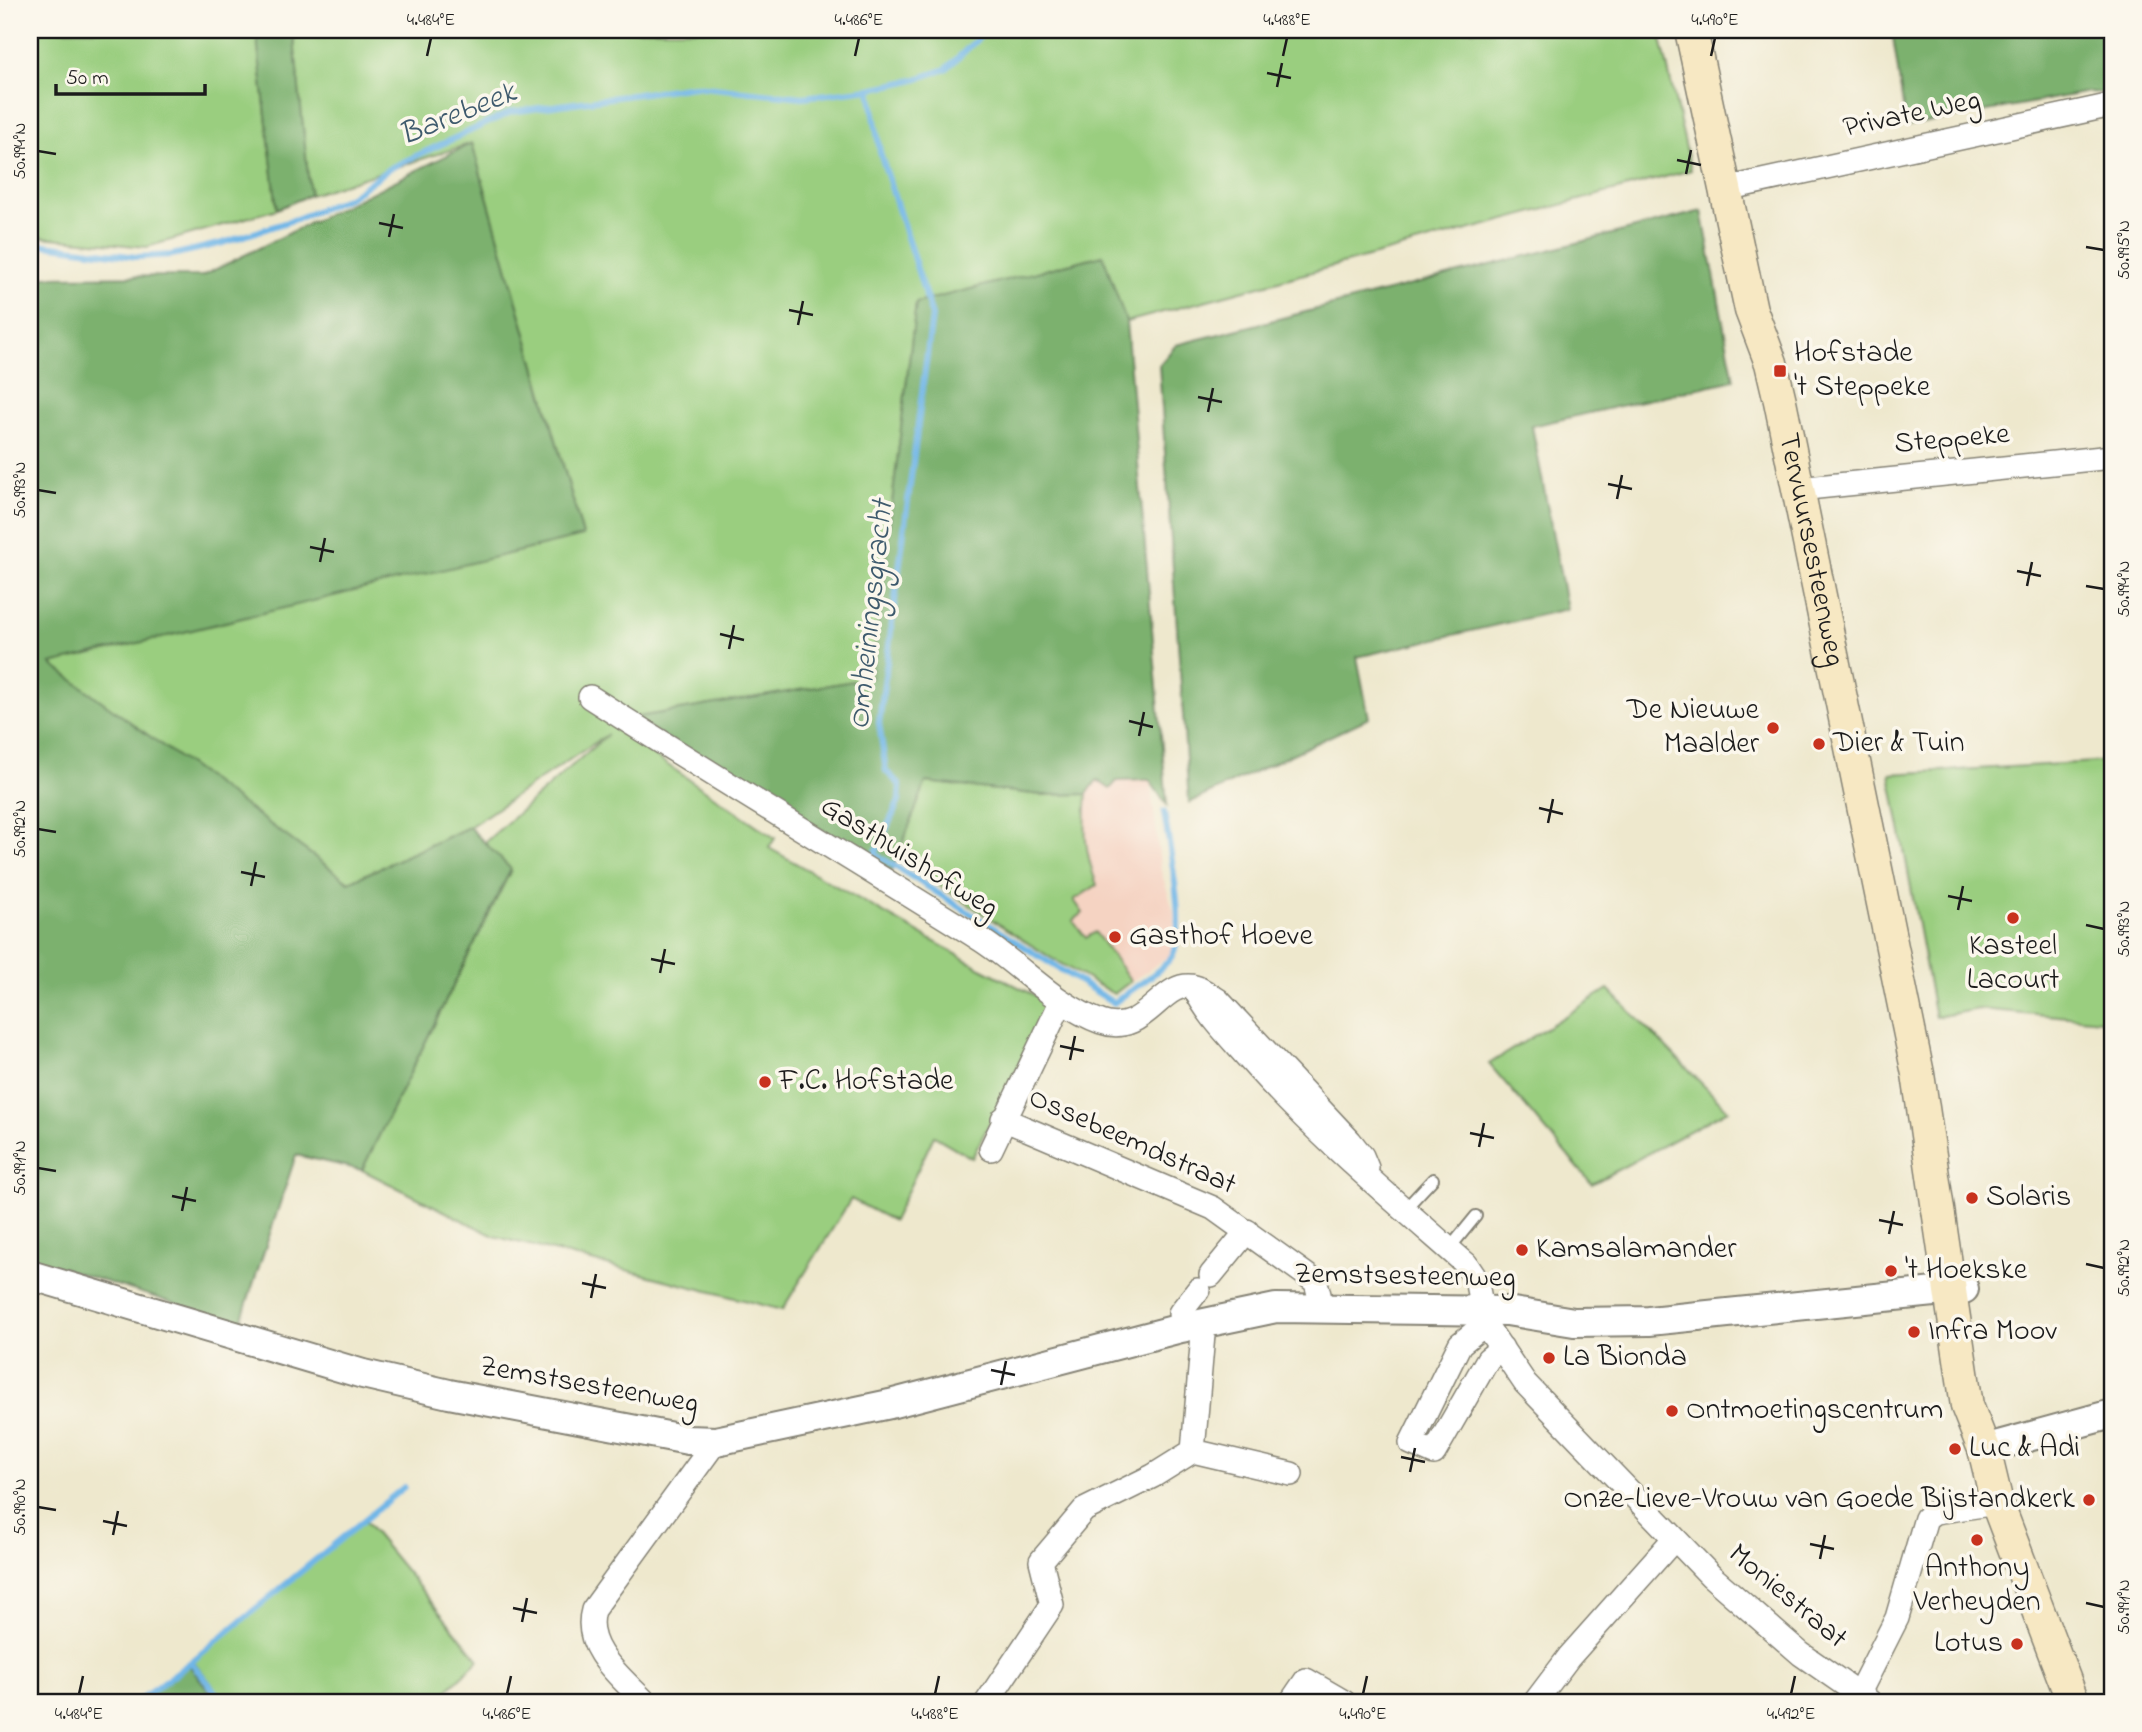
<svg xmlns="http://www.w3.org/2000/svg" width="2142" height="1732" viewBox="0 0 2142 1732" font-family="'Indie Flower',sans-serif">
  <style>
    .built { fill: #f5d3c2 }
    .green { fill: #9ace7f; stroke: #5b754e; stroke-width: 2 }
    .forest { fill: #7bb16e; stroke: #4c6645; stroke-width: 2 }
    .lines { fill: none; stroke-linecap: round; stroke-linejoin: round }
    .stream { stroke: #70b6e7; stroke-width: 6 }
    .service-casing { stroke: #858274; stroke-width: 14 }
    .minor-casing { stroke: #858274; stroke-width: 26 }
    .tertiary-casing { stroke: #858274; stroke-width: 32 }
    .secondary-casing { stroke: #858274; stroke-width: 35 }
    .service { stroke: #fff; stroke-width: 10 }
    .minor { stroke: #fff; stroke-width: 23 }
    .tertiary { stroke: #fff; stroke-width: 28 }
    .secondary { stroke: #f7e8c3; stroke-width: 32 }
    .ticks { fill: none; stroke: #1c1c1c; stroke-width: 2.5 }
    .poi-dot { fill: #c8321e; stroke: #fbf7ec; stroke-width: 2.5 }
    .labels { text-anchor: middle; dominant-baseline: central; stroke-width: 7; stroke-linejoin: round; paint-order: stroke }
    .street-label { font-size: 30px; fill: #1c1c1c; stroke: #fbf7ec }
    .poi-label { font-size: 30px; fill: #1c1c1c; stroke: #fbf7ec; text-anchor: start }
    .water-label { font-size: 32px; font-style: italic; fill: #3e5a6d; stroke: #fbf7ec }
    .neatline { fill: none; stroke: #1c1c1c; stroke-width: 2.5 }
    .ticks-label { font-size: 18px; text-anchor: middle; fill: #1c1c1c }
  </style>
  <rect width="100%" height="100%" fill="#fbf7ec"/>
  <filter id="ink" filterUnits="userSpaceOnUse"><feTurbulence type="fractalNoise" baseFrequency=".0143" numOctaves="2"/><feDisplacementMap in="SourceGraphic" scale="14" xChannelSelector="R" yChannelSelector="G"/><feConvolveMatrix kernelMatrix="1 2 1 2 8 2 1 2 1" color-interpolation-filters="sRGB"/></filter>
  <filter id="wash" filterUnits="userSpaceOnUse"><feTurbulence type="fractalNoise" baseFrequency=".00686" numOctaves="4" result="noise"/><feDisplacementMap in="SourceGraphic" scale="28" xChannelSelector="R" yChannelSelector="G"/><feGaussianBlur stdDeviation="1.57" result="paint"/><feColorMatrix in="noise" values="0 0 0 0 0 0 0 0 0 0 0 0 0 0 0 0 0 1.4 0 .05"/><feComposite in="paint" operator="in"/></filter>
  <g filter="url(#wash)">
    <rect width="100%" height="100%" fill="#eee8cd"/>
    <path class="built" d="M1129 779 1150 780 1161 871 1174 912V939L1169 956 1114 994 1051 958 897 858 1097 780 1110 788 1117 781Z"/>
    <path class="green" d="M30 30H256L277 209 147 247 30 236Z
      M293 30H1659L1691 170 1126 322 1103 255 916 303 871 678 632 718 615 729 775 838 769 848 981 968 1050 1003 972 1158 934 1136 893 1221 851 1199 782 1310 494 1236 362 1170 511 870 484 843 608 734 469 827 349 882 50 664 583 535 472 143 310 195Z
      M2112 761V1021L1979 1009 1935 1017 1890 774Z
      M925 782 1042 795 1087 794C1084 830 1084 850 1097 885L1074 900 1083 913 1073 921 1086 938 1095 932 1131 981 1114 994 1051 958 897 858Z
      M1608 989 1728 1110 1592 1184 1489 1064Z
      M363 1519 479 1660 434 1702H226L192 1659Z"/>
    <path class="forest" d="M256 30H293L310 195 277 209Z
      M1892 30H2112V94L2089 92 1906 126Z
      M472 143 583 536 51 664 349 882 469 827 511 869 362 1170 296 1155 240 1324 30 1258V277L202 276Z
      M1702 211 1734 380 1532 426 1567 609 1357 657 1369 718 1189 803 1159 365 1176 345Z
      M1103 255 1126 322 1167 805 1149 780 1117 781 1110 789 1097 780 1087 794 1042 795 926 782 892 871 632 718 871 678 916 303Z
      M189 1665 218 1702H138Z"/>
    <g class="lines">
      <path class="stream" d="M870 89 880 152 932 316 879 723 886 771 900 785 899 801 875 854 1114 1003C1131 989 1154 977 1169 960 1190 939 1168 842 1164 812
        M30 243 137 257 172 255 223 243 299 218 350 197 390 168 511 112 694 86 803 97 870 89 913 80 946 69 987 30
        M137 1702 191 1662
        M224 1702 191 1662 404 1487"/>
    </g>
  </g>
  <g filter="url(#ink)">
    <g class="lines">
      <defs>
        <path id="service" d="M1404 1210 1433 1179
          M1449 1249 1476 1216"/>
        <path id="minor" d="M1725 189 2112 105
          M1798 489 2112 457
          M590 697C718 779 849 857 978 938 1020 964 1054 1005 1101 1022 1146 1038 1161 978 1195 987 1203 989 1211 996 1218 1000L1350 1141 1362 1156 1367 1168
          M1194 987C1207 1015 1229 1036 1249 1059 1315 1134 1391 1198 1466 1264L1476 1279 1485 1324 1525 1383 1711 1576 1801 1654 1870 1702
          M1003 1119 1213 1208 1316 1282 1322 1307
          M991 1149 1061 1002
          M1211 1275 1247 1231
          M1485 1324 1460 1344 1411 1443 1434 1453 1488 1359 1502 1348
          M1181 1328 1180 1313 1198 1290
          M1193 1451 1291 1474
          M1858 1695 1897 1618 1926 1518 1935 1512 1997 1503
          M645 1702C621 1677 582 1648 593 1610L716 1441
          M987 1702 1052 1605 1041 1561 1084 1510 1153 1476 1193 1451 1204 1323
          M1291 1702 1306 1680 1344 1702
          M1535 1702 1569 1657 1674 1539"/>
        <path id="tertiary" d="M30 1275 363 1374 449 1394 688 1440 716 1441 890 1404 1181 1328 1276 1308 1507 1311 1574 1322 1649 1321 1964 1289
          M1984 1449 2112 1414"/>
        <g id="secondary">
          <path id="s1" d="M1691 30 1751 310 1771 363 1780 401 1918 1074 1967 1406 1984 1449 1997 1503 2073 1702"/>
        </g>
      </defs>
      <use href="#service" class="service-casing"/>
      <use href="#minor" class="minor-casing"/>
      <use href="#tertiary" class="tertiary-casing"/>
      <use href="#secondary" class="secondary-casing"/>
      <use href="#service" class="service"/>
      <use href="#minor" class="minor"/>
      <use href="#tertiary" class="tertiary"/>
      <use href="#secondary" class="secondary"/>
    </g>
  </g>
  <path class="ticks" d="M427 56 431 38M855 56 859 38M1283 56 1287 38M1711 56 1715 38M1267 73 1291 78M1277 87 1282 63M38 151 56 154M1677 160 1701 165M1686 174 1691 150M379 223 403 228M389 237 394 214M2086 247 2104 250M789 310 813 315M798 325 803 301M1198 397 1222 402M1208 412 1213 388M1608 484 1632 489M38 490 56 493M1617 499 1622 475M310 547 334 552M320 562 325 538M2017 571 2041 576M2027 586 2032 562M2086 586 2104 589M720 634 744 640M729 649 734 625M1129 721 1153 727M1139 736 1144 712M1539 808 1563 814M1548 823 1553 799M38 829 56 832M241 872 265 877M251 886 256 862M1948 896 1972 901M1958 910 1963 886M2086 925 2104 929M651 959 675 964M660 973 665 949M1060 1046 1084 1051M1070 1060 1075 1036M1470 1133 1494 1138M1479 1147 1484 1123M38 1168 56 1171M172 1196 196 1201M182 1211 187 1187M1879 1220 1903 1225M1889 1234 1894 1211M2086 1264 2104 1268M582 1283 606 1288M591 1298 596 1274M991 1370 1015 1375M1001 1385 1006 1361M1401 1457 1425 1462M1410 1472 1415 1448M38 1507 56 1510M103 1521 127 1526M113 1535 118 1511M1810 1544 1834 1549M1820 1559 1825 1535M2086 1603 2104 1607M513 1608 537 1613M522 1622 527 1598M79 1694 83 1676M507 1694 511 1676M935 1694 939 1676M1363 1694 1367 1676M1791 1694 1795 1676"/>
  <g class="poi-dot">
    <rect x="1773" y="364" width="14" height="14" rx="3.5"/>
    <circle cx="1773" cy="728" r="7"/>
    <circle cx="1819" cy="744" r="7"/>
    <circle cx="2013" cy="918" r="7"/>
    <circle cx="1115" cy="937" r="7"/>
    <circle cx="765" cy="1082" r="7"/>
    <circle cx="1972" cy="1198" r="7"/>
    <circle cx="1522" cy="1250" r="7"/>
    <circle cx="1891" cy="1271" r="7"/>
    <circle cx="1914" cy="1332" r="7"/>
    <circle cx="1549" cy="1358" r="7"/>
    <circle cx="1672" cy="1411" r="7"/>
    <circle cx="1955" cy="1449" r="7"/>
    <circle cx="2089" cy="1500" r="7"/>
    <circle cx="1977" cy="1540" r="7"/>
    <circle cx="2017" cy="1644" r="7"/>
  </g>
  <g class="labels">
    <g class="street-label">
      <text transform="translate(1912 115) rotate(-12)">Private Weg</text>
      <text transform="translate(1952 440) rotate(-5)">Steppeke</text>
      <text stroke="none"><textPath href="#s1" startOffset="534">Tervuursesteenweg</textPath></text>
      <text transform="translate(909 858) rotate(32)">Gasthuishofweg</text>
      <text transform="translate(1132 1142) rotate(24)">Ossebeemdstraat</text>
      <text transform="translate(1405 1277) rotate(1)">Zemstsesteenweg</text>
      <text transform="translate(589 1386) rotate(10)">Zemstsesteenweg</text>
      <text transform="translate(1787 1597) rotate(40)">Moniestraat</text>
    </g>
    <g class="poi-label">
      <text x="1794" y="354">Hofstade<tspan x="1794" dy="34">'t Steppeke</tspan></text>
      <text x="1759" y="711" text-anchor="end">De Nieuwe<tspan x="1759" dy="34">Maalder</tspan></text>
      <text x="1833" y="744">Dier &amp; Tuin</text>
      <text x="1129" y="937">Gasthof Hoeve</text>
      <text x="2013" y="947" text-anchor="middle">Kasteel<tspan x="2013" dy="34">Lacourt</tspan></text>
      <text x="779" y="1082">F.C. Hofstade</text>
      <text x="1986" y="1198">Solaris</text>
      <text x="1536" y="1250">Kamsalamander</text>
      <text x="1905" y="1271">'t Hoekske</text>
      <text x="1928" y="1332">Infra Moov</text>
      <text x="1563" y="1358">La Bionda</text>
      <text x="1686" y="1411">Ontmoetingscentrum</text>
      <text x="1969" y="1449">Luc &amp; Adi</text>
      <text x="2075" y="1500" text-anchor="end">Onze-Lieve-Vrouw van Goede Bijstandkerk</text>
      <text x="1977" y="1569" text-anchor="middle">Anthony<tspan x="1977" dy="34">Verheyden</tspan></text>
      <text x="2003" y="1644" text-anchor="end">Lotus</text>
    </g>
    <g class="water-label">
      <text transform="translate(458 115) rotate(-22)">Barebeek</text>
      <text transform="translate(872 615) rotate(-84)">Omheiningsgracht</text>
    </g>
  </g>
  <rect width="2142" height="1732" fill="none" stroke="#fbf7ec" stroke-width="77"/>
  <path d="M56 84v10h149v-10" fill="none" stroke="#1c1c1c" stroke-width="3.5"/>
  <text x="66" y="84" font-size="21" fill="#1c1c1c" stroke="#fbf7ec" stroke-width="5" paint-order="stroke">50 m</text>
  <rect x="38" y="38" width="2066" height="1656" class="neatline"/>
  <g class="ticks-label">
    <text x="431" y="25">4.484°E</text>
    <text x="859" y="25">4.486°E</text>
    <text x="1287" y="25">4.488°E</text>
    <text x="1715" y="25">4.490°E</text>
    <text transform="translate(19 151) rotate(-90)" y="6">50.994°N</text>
    <text transform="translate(2123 250) rotate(-90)" y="6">50.995°N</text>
    <text transform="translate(19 490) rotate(-90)" y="6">50.993°N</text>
    <text transform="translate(2123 589) rotate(-90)" y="6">50.994°N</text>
    <text transform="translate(19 829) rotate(-90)" y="6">50.992°N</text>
    <text transform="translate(2123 929) rotate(-90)" y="6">50.993°N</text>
    <text transform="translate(19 1168) rotate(-90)" y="6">50.991°N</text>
    <text transform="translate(2123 1268) rotate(-90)" y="6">50.992°N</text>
    <text transform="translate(19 1507) rotate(-90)" y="6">50.990°N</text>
    <text transform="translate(2123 1607) rotate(-90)" y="6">50.991°N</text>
    <text x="79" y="1719">4.484°E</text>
    <text x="507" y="1719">4.486°E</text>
    <text x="935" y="1719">4.488°E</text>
    <text x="1363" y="1719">4.490°E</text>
    <text x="1791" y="1719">4.492°E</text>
  </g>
</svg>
